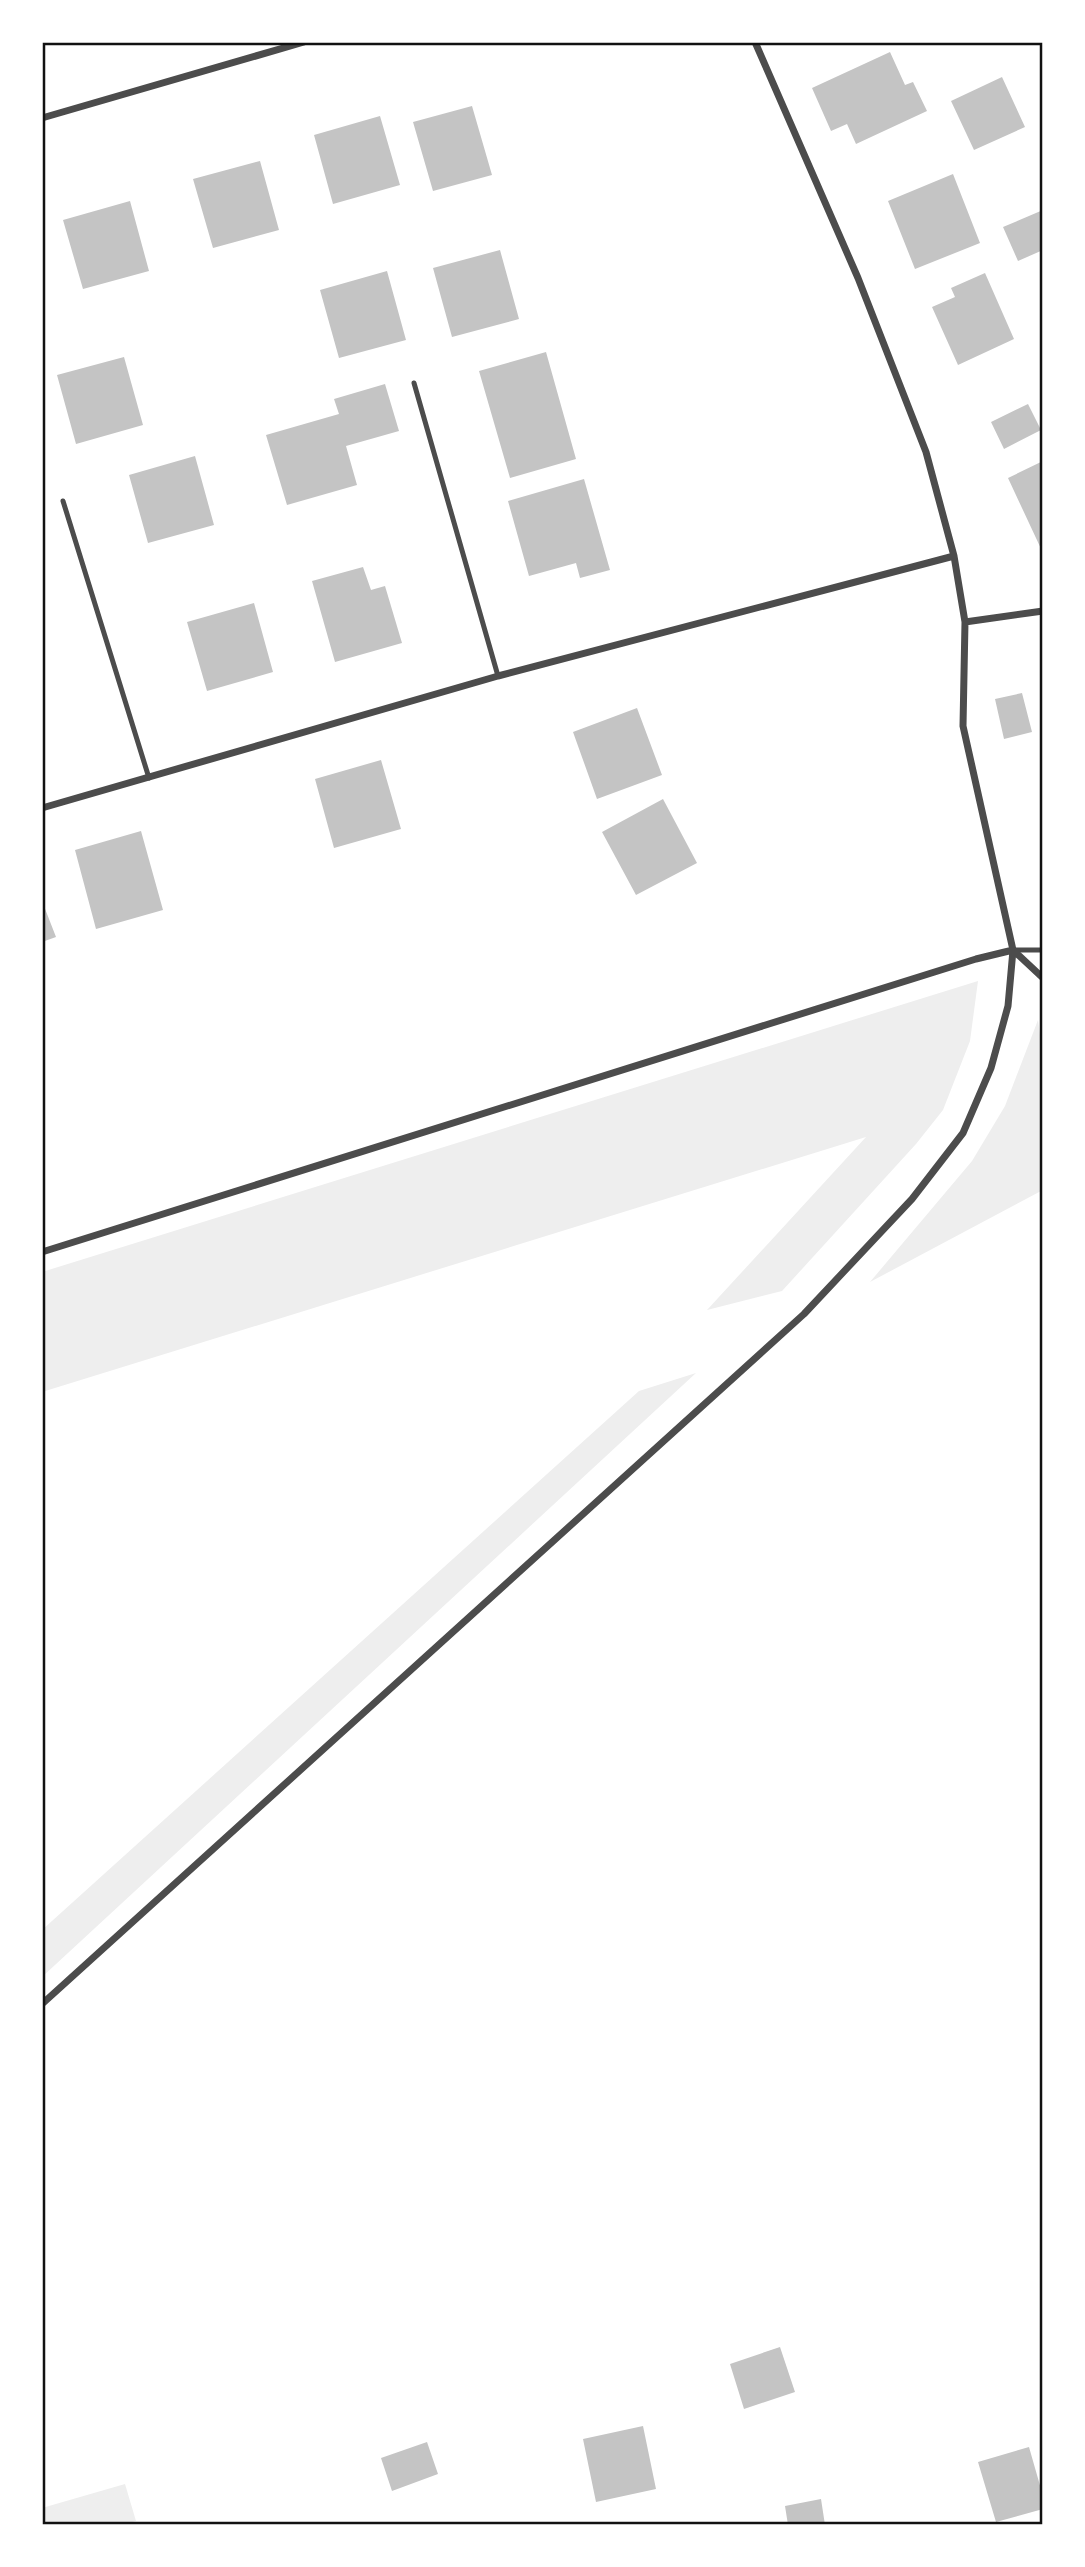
<svg xmlns="http://www.w3.org/2000/svg" width="1085" height="2567" viewBox="0 0 1085 2567" font-family="Raleway,sans-serif">
  <style>
    .green { fill: #eee }
    .building { fill: #c4c4c4 }
    .lines { fill: none; stroke-linecap: round; stroke-linejoin: round }
    .service { stroke: #4c4c4c; stroke-width: 5 }
    .minor { stroke: #4c4c4c; stroke-width: 7 }
    .neatline { fill: none; stroke: #111; stroke-width: 2.5 }
  </style>
  <rect width="100%" height="100%" fill="#fff"/>
  <path class="green" d="M978 981 970 1041 943 1110 916 1144 782 1291 707 1310 866 1137 42 1392V1272Z
    M1038 1020 1043 1058V1190L870 1282 972 1161 1005 1106Z
    M696 1373 42 1977V1930L639 1391Z
    M125 2484 136 2521 120 2525H42V2508Z"/>
  <path class="building" d="M890 52 905 85 913 82 927 111 856 144 847 124 831 131 812 88Z
    M1002 77 1025 127 974 150 951 101Z
    M472 106 492 175 433 191 413 122Z
    M380 116 400 185 333 204 314 135Z
    M260 161 279 230 213 248 193 179Z
    M953 174 980 243 915 269 888 201Z
    M130 201 149 271 83 289 63 220Z
    M1043 210V250L1018 261 1003 227Z
    M500 250 519 319 452 337 433 268Z
    M387 271 406 340 339 358 320 290Z
    M985 273 1014 339 958 365 932 307 955 297 951 288Z
    M546 352 576 459 510 478 479 371Z
    M124 357 143 425 76 444 57 375Z
    M385 384 399 431 346 446 357 485 287 505 266 435 339 414 334 399Z
    M1028 404 1041 430 1004 449 991 422Z
    M195 456 214 525 148 543 129 475Z
    M1043 461V553L1008 478Z
    M584 479 610 570 580 578 576 563 529 576 508 501Z
    M363 567 371 590 385 586 402 643 335 662 312 581Z
    M254 603 273 672 207 691 187 622Z
    M1022 693 1032 732 1004 739 995 699Z
    M637 708 662 775 597 799 573 732Z
    M381 760 401 829 334 848 315 779Z
    M663 799 697 863 636 895 602 832Z
    M141 831 163 910 96 929 75 850Z
    M42 901 56 937 42 942Z
    M780 2347 795 2392 744 2409 730 2364Z
    M643 2426 656 2489 596 2502 583 2439Z
    M427 2442 438 2474 392 2491 381 2458Z
    M1029 2447 1043 2496V2509L996 2522 978 2462Z
    M821 2499 825 2525H788L785 2506Z"/>
  <g class="lines">
    <path class="service" d="M414 383 498 676
      M63 501 149 778
      M1013 950H1043"/>
    <path class="minor" d="M42 118 304 42
      M965 622 1043 611
      M42 808 498 676 954 556
      M1013 950 1043 978
      M42 1252 976 959 1013 950
      M42 2004 804 1314 912 1199 963 1133 991 1068 1008 1006 1013 950 963 726 965 622 954 556 926 452 858 278 755 42"/>
  </g>
  <rect width="1085" height="2567" fill="none" stroke="#ffffff" stroke-width="88"/>
  <rect x="44" y="44" width="997" height="2479" class="neatline"/>
</svg>
